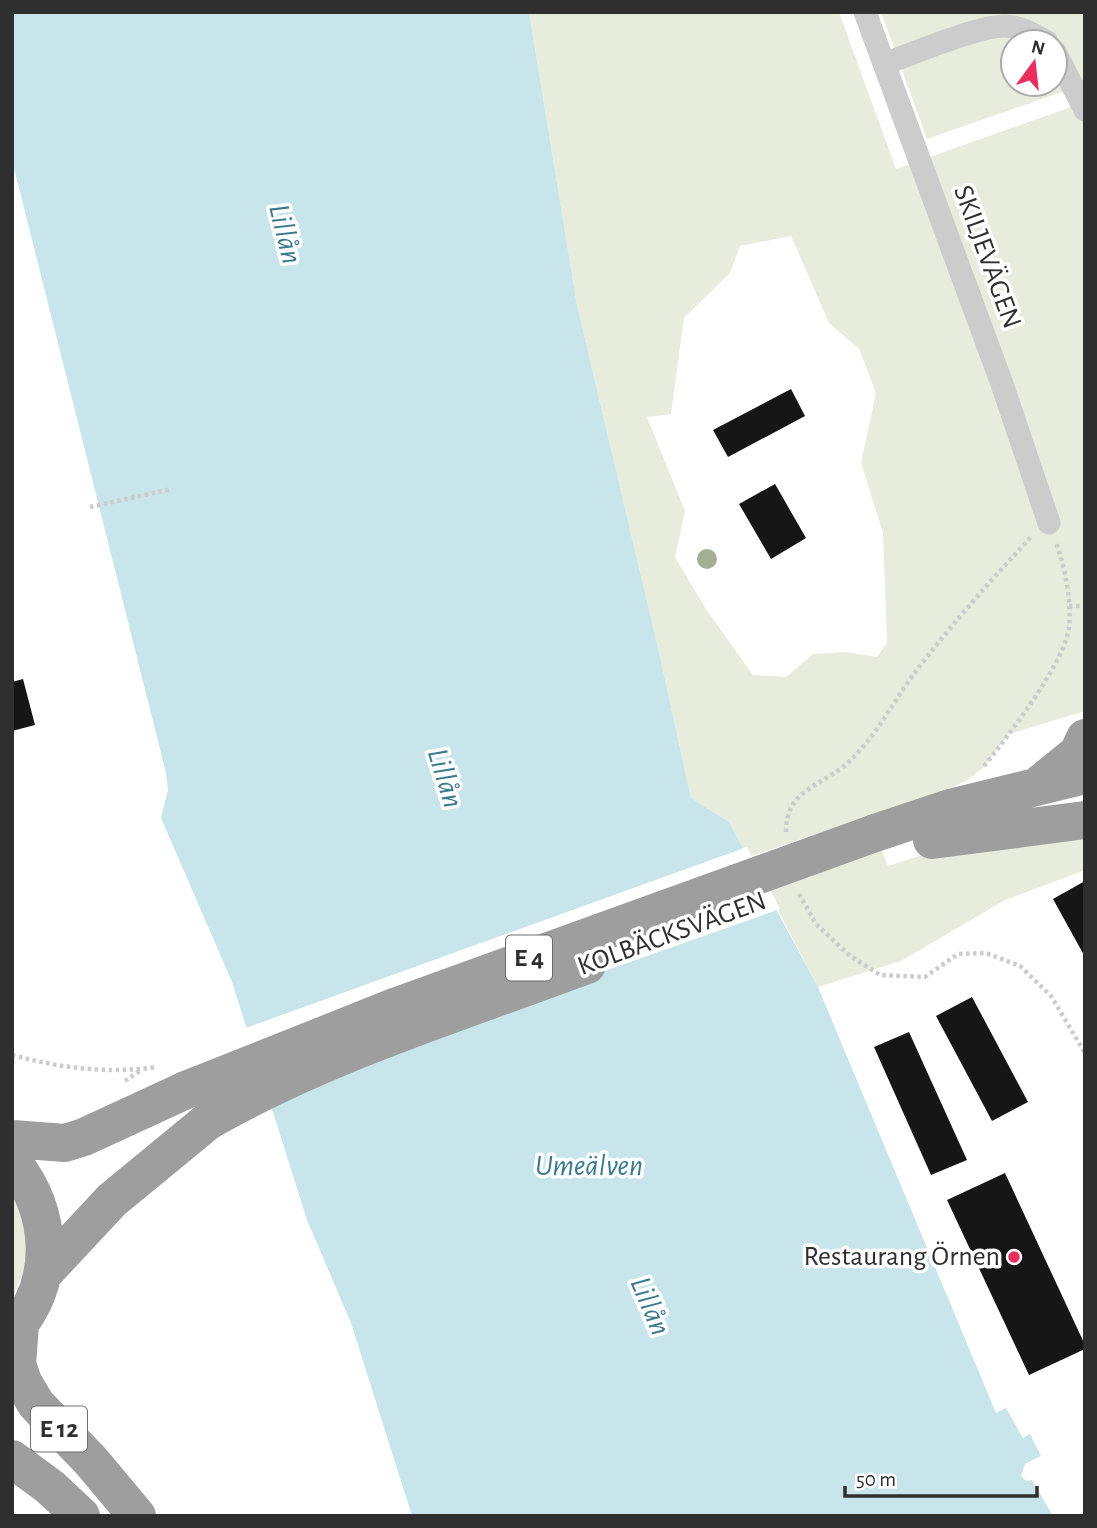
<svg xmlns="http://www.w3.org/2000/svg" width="1097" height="1528" viewBox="0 0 1097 1528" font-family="'Alegreya Sans',sans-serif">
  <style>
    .green { fill: #e8ecdc; fill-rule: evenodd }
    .water { fill: #c8e5ec }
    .pier { fill: #fff }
    .building { fill: #161616 }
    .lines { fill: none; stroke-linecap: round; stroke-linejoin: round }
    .path { stroke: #ccc; stroke-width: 4.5; stroke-dasharray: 3.5 3.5; stroke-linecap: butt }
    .minor { stroke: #ccc; stroke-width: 23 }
    .trunk { stroke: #9e9e9e; stroke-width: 38 }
    .trunk-bridge { stroke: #9e9e9e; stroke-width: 38 }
    .tree { fill: #a4ae93 }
    .poi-dot { fill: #e82f5e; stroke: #fff; stroke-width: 2.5 }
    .labels { text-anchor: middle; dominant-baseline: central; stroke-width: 7; stroke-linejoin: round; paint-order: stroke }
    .shield { fill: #fff; stroke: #6d6d6d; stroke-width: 2 }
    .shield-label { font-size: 26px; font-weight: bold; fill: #2f2f2f }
    .street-label { font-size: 28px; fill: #2f2f2f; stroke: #fff }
    .poi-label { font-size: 28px; fill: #2f2f2f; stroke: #fff; text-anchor: end }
    .water-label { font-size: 30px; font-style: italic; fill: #397a8c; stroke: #fff }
  </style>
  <rect width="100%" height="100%" fill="#fff"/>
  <path class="green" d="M529 12H839L896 169 1085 102V711L1009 734 983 768 966 781 946 790 748 857 729 822 691 798 659 652 577 305ZM791 236 829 323 859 349 876 393 861 463 883 533 887 643 877 657 845 652 813 654 786 677 753 675 706 609 675 557 685 511 647 417 671 414 684 318 730 273 740 246Z
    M881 12H1085V84L927 139ZM1013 42H1055V84H1013Z
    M1085 800V870L1005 900 901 961 818 987 760 876 875 833 888 866 989 834Z
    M12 1183 28 1223V1260L12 1299Z"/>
  <path class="water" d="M12 12H529L577 305 659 652 691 798 729 822 818 987 996 1413 1006 1408 1023 1438 1030 1434 1041 1456 1025 1464 1021 1476 1026 1481 1032 1480 1053 1516H412L351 1323 307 1220 232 982 161 818 168 790 166 773 12 160Z"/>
  <path class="pier" d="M747 847 780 909 463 1021 265 1104 243 1029Z"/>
  <path class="building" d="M791 389 805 416 728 457 713 430Z
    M775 484 806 538 771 559 739 504Z
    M23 679 35 725 12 731V682Z
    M1085 881V957L1053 899Z
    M972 997 1028 1102 992 1121 936 1016Z
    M909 1032 967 1160 931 1175 874 1047Z
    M1005 1173 1085 1345V1349L1029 1375 947 1200Z"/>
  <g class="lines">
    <path class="path" d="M90 507 172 489
      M1069 606H1085
      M984 766C1007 738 1065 662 1069 628 1072 604 1065 566 1056 543
      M786 832C786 790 819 787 845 765 875 740 893 701 916 671 952 624 991 580 1031 537
      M799 894 816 924 849 955 880 975 925 977 958 954 986 953 1020 966 1051 996 1085 1053
      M12 1055C60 1068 107 1074 157 1067
      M125 1081 141 1070"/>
    <path class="minor" d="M865 12 1002 384 1049 523
      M1055 52 1085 110
      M884 64C912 54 980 25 1006 26 1021 27 1035 35 1047 42"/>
    <path class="trunk" d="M1041 783 1078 753 1085 738
      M875 833 950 808 1085 775
      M932 840 1085 820
      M12 1139 65 1143 84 1137 186 1090
      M12 1161C53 1212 58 1282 12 1333
      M42 1275 112 1200 208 1121
      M20 1325 17 1364 23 1382 36 1404 91 1461 137 1516
      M12 1459 50 1487 81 1516"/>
    <path class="trunk-bridge" d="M186 1090 397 1006 875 833
      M208 1121C327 1053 459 1013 587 965"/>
  </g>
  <circle class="tree" cx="707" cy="559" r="10"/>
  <circle class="poi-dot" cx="1014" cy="1257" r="7"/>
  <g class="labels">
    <g class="shield">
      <rect x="506" y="935.5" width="46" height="45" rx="5"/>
      <rect x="31" y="1406.5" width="56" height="45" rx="5"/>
    </g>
    <g class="shield-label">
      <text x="529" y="958">E 4</text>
      <text x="59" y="1429">E 12</text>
    </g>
    <g class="street-label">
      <text transform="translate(987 257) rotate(70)">SKILJEVÄGEN</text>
      <text transform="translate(672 934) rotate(-20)">KOLBÄCKSVÄGEN</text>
    </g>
    <g class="poi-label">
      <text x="1000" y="1257">Restaurang Örnen</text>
    </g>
    <g class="water-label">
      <text transform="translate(285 234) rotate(76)">Lillån</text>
      <text transform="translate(445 778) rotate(73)">Lillån</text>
      <text x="589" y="1166">Umeälven</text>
      <text transform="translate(650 1306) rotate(67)">Lillån</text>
    </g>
  </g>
  <rect width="1097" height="1528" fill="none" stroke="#2f2f2f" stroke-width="28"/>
  <g transform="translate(1034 63) rotate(15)"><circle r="33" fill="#ffffff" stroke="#acacac" stroke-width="2"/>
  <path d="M0-5L12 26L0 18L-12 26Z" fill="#e82f5e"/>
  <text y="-10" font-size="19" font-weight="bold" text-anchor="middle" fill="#2f2f2f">N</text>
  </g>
  <path d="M845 1486v10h192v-10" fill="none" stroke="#2f2f2f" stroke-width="3.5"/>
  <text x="856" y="1486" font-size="21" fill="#2f2f2f" stroke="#ffffff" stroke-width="5" paint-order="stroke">50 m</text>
</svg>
